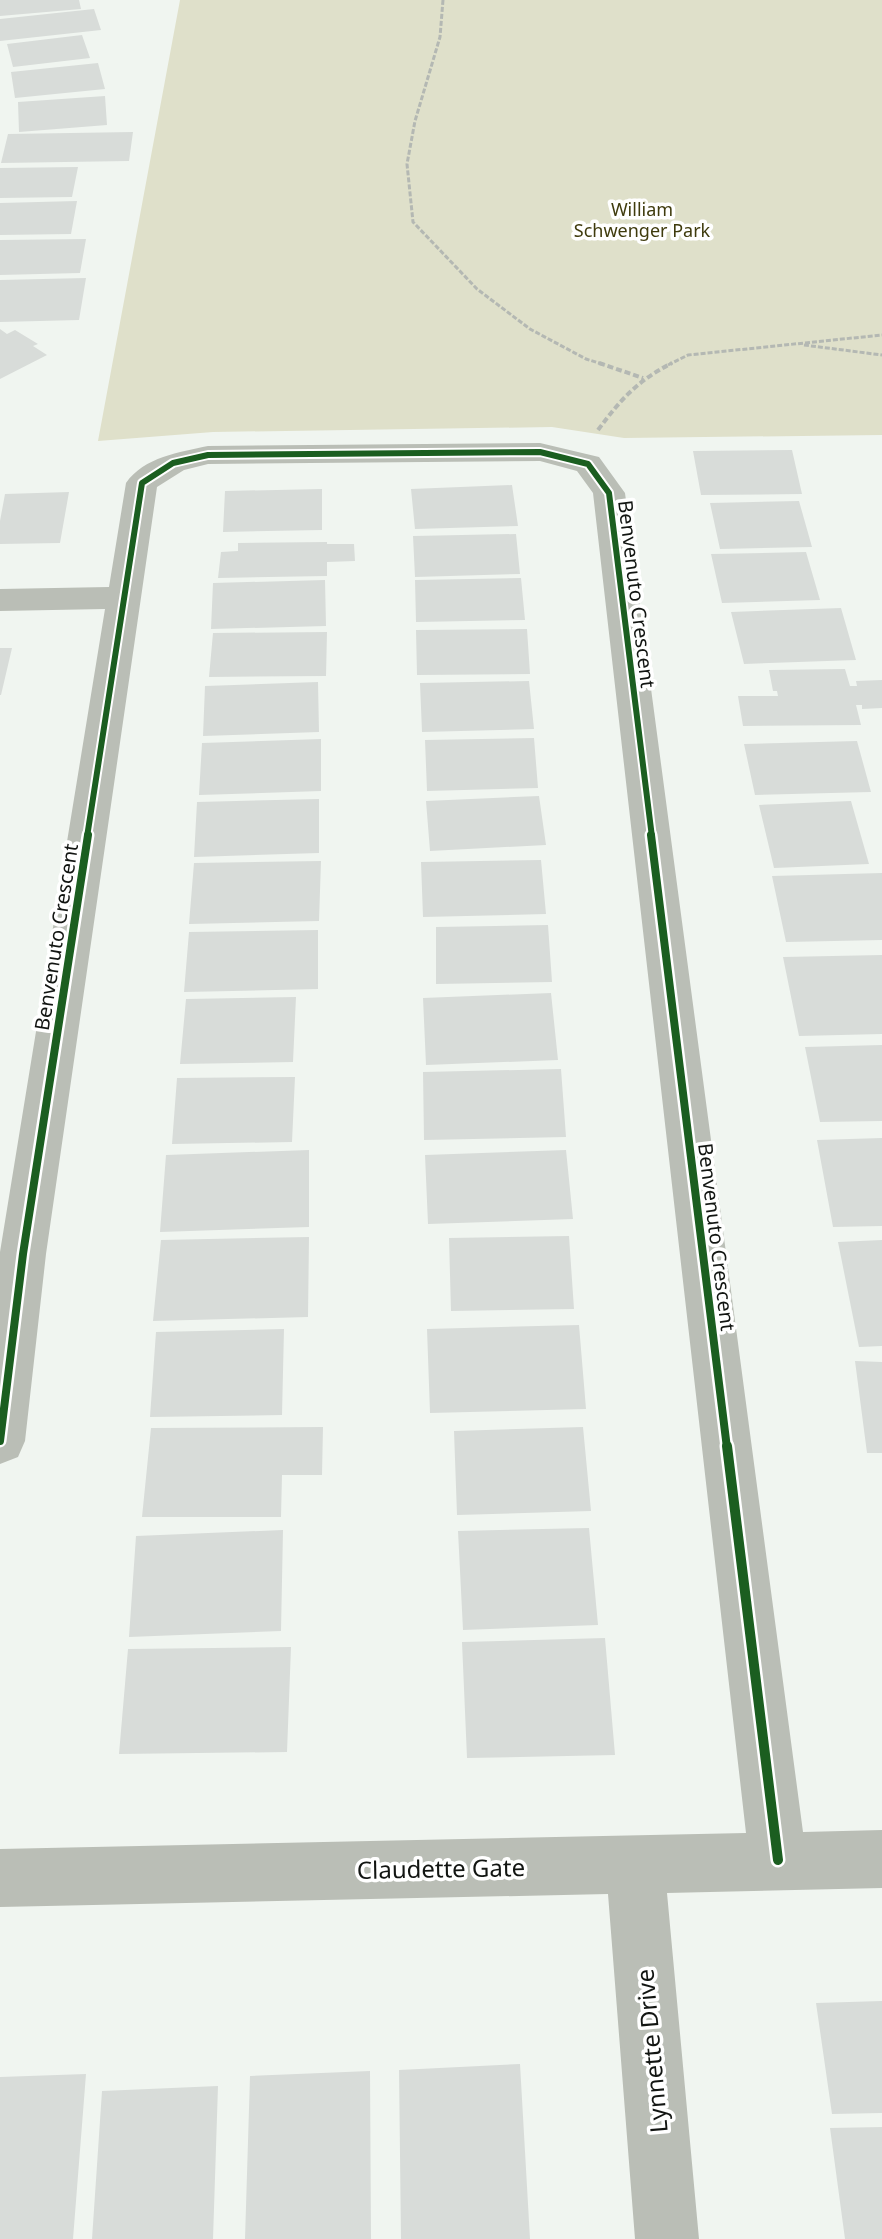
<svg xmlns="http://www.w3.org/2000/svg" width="882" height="2239" viewBox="0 0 882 2239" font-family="'Noto Sans',sans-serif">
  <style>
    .green { fill: #dfe0ca }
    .building { fill: #d8dcd9 }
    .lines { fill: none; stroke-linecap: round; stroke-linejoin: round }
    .path-far1 { stroke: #b4b8b3; stroke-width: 3; stroke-dasharray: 5 2; stroke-linecap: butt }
    .path { stroke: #b4b8b3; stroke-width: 4; stroke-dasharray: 6 3; stroke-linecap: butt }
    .minor { fill: #babeb6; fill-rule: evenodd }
    .cycleway-far2-casing { stroke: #fff; stroke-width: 10 }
    .cycleway-far1-casing { stroke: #fff; stroke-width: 13 }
    .cycleway-casing { stroke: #fff; stroke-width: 15 }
    .cycleway-far2 { stroke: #1b5e20; stroke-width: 6 }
    .cycleway-far1 { stroke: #1b5e20; stroke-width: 8 }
    .cycleway { stroke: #1b5e20; stroke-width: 10 }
    .labels { text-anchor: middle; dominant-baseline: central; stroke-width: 7; stroke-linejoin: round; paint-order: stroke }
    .far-park-label { font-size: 18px; fill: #3f3b0d; stroke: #fff }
    .street-label { font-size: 20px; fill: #121512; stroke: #fff }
    .near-street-label { font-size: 24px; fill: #121512; stroke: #fff }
  </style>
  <rect width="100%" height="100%" fill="#f0f5f0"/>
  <path class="green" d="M180 0H882V435L624 438 552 427 213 432 98 441Z"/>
  <path class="building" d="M0 0H79L81 9 0 16Z
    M94 9 101 30 0 41V19Z
    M82 35 90 58 13 67 7 44Z
    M98 63 105 89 15 98 11 72Z
    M105 96 107 125 19 132 18 102Z
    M133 132 129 161 1 163 8 134Z
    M78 167 72 197 0 198V168Z
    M77 201 71 234 0 235V203Z
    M86 239 80 273 0 275V240Z
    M86 278 79 320 0 322V280Z
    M0 329 7 334 15 330 38 344 33 346 47 355 0 379Z
    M792 450 802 494 701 495 693 451Z
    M512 485 518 526 415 529 411 489Z
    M322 489V530L223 532 225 491Z
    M69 492 60 543 0 544V521L5 494Z
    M799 501 812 547 720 549 710 503Z
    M516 534 520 574 415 577 413 536Z
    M327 542V544H354L355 561 327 562V576L218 578 221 552 238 551V543Z
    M806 552 820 600 722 603 711 554Z
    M521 578 525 620 416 622 415 580Z
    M325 580 326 626 211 629 213 583Z
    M841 608 856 660 744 664 731 612Z
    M527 629 530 674 417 675 416 630Z
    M327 632 326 676 209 677 213 633Z
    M0 648H12L1 695H0Z
    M845 669 850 686H857L856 681 882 680V708L862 709V705H856L861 725 743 726 738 696H778L777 691H773L769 670Z
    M529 681 534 729 422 732 420 683Z
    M318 682 319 732 203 736 205 686Z
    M534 738 538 788 427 791 425 740Z
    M321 739V791L199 795 202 743Z
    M857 741 871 792 755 795 744 744Z
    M539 796 546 845 430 851 426 801Z
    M319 799V853L194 857 197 802Z
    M851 801 869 864 774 868 759 805Z
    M541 860 546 914 423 917 421 862Z
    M321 861 319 921 189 924 194 863Z
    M882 873V940L786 942 772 876Z
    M548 925 552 982 436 984V927Z
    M318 930V989L184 992 189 932Z
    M882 955V1034L799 1036 783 957Z
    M551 993 558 1060 426 1065 423 998Z
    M296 997 293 1062 180 1064 186 999Z
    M882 1045V1121L820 1122 805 1047Z
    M561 1069 566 1137 424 1140 423 1072Z
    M295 1077 292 1142 172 1144 177 1078Z
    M882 1138V1226L833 1227 817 1140Z
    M309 1150V1227L160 1232 166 1155Z
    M566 1150 573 1219 428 1224 425 1155Z
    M569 1236 574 1309 451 1311 449 1238Z
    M309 1237 308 1317 153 1321 161 1240Z
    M882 1240V1346L859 1347 838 1242Z
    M579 1325 586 1409 430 1413 427 1329Z
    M284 1329 282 1415 150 1417 156 1332Z
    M855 1361 882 1362V1453H867Z
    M323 1427 322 1475H282L281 1517H142L151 1428Z
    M583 1427 591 1511 457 1515 454 1431Z
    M589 1528 598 1625 463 1630 458 1531Z
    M283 1530 281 1631 129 1637 136 1536Z
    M605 1638 615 1755 467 1758 462 1642Z
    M291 1647 287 1752 119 1754 128 1649Z
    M882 2001V2113L832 2114 816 2003Z
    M520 2064 530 2239H401L399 2070Z
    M370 2071 371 2239H245L250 2076Z
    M86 2074 73 2239H0V2077Z
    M218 2086 213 2239H92L102 2091Z
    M882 2127V2239H845L830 2128Z"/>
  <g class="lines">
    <path class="path-far1" d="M443 0 440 37 415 121 407 164 413 222 477 289 530 329 586 359 605 365
      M804 345 882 355
      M668 365 688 355 882 335"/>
    <path class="path" d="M599 363 643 378
      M598 430C621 399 637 381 672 363"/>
    <path class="minor" d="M540 443 599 457 625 493 803 1832 882 1830V1888L667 1893 699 2239H635L608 1894 0 1907V1849L746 1833 593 493 577 471 540 461 208 464 184 470 157 487 46 1254 25 1441 18 1457 0 1464V1252L105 609 0 611V589L109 587 126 483C144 457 180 452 208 446Z"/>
    <defs>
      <path id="cycleway-far2" d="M87 837 142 483 173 463 208 455 540 452 588 464 609 493 652 837"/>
      <path id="cycleway-far1" d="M651 835 727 1448
        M0 1441 23 1254 88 835"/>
      <path id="cycleway" d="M727 1446 778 1860"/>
    </defs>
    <use href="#cycleway-far2" class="cycleway-far2-casing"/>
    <use href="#cycleway-far1" class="cycleway-far1-casing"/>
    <use href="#cycleway" class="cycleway-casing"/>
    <use href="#cycleway-far2" class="cycleway-far2"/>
    <use href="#cycleway-far1" class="cycleway-far1"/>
    <use href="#cycleway" class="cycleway"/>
  </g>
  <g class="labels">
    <g class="far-park-label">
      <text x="642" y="209">William<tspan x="642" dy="21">Schwenger Park</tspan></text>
    </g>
    <g class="street-label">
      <text transform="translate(637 594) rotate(83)">Benvenuto Crescent</text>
      <text transform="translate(56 937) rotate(-81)">Benvenuto Crescent</text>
      <text transform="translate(717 1237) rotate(83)">Benvenuto Crescent</text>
    </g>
    <g class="near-street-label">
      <text transform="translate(441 1868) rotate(-1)">Claudette Gate</text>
      <text transform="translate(651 2051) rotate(-95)">Lynnette Drive</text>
    </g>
  </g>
</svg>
